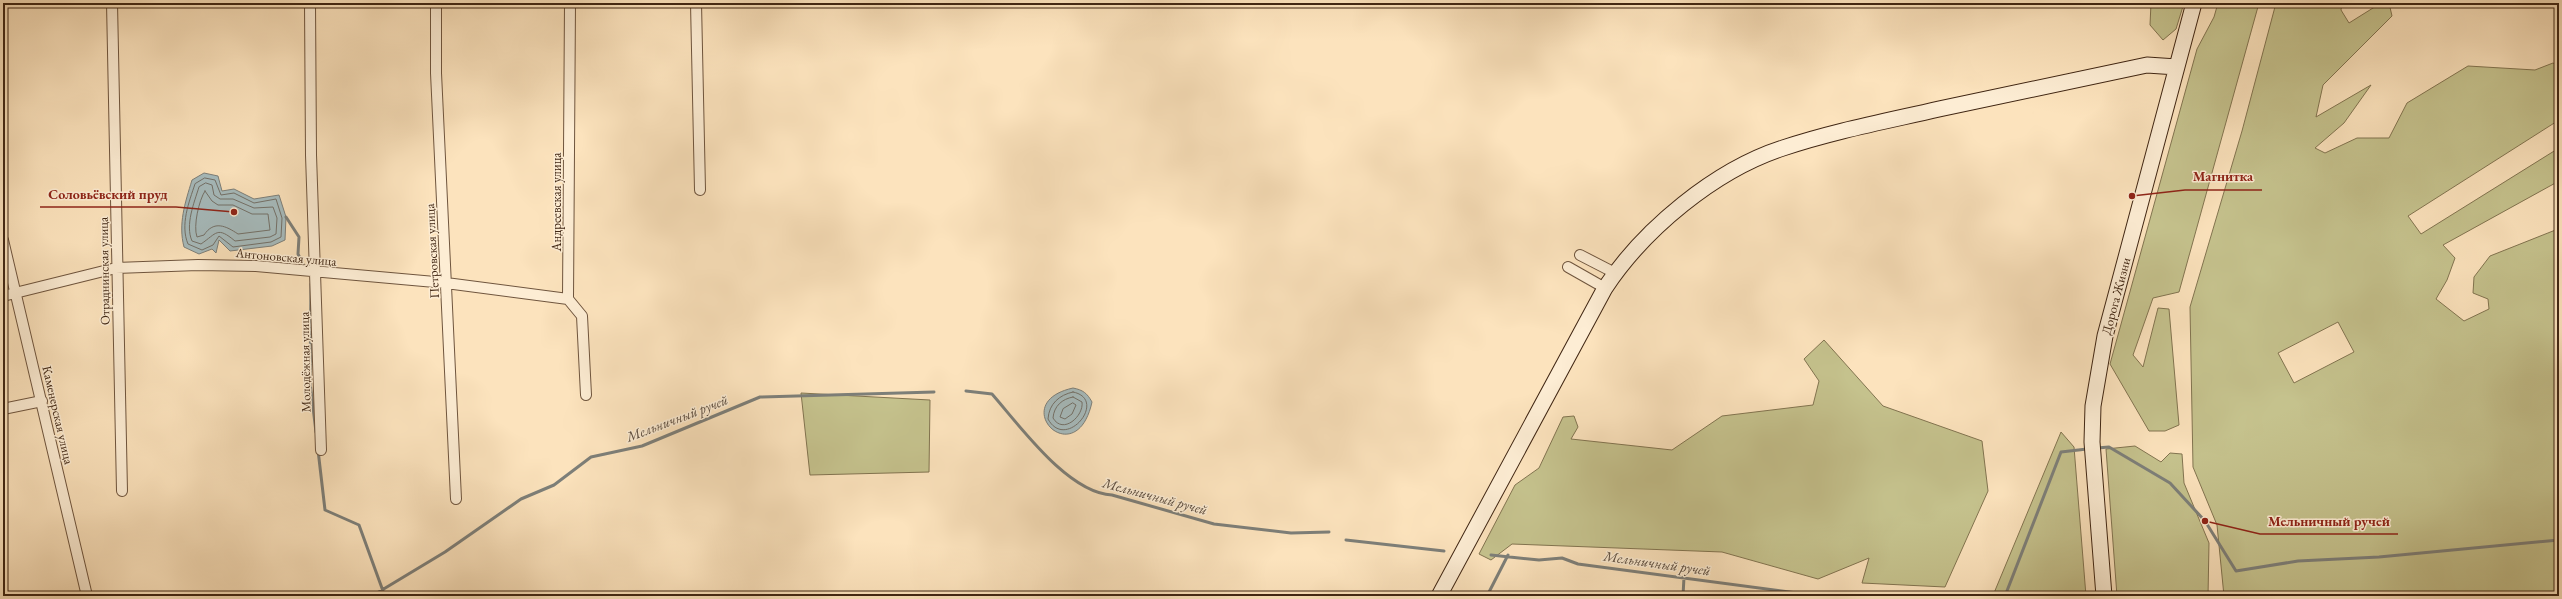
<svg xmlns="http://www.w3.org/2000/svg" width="2562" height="599" viewBox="0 0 2562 599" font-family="'EB Garamond',serif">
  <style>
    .green { fill: #c5c28d; stroke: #827450; fill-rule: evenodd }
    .water { fill: #a6bbbd; stroke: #7d7f79 }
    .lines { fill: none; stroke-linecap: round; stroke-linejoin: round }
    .shore { stroke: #737068; stroke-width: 1 }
    .stream { stroke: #7d7f79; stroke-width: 3 }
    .street-casing { stroke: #6f553e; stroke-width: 12 }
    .secondary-casing { stroke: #402613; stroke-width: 17 }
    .street { stroke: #fdedd4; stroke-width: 10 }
    .secondary { stroke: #fdedd4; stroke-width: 15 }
    .labels { text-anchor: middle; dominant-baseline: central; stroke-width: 3; stroke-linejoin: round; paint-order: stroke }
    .street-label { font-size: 13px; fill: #402613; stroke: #fdedd4 }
    .water-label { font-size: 14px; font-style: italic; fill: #5a4b3e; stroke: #fdedd4 }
    .leader { fill: none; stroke: #8f2418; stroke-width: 1.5 }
    .callout-dot { fill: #8f2418; stroke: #fdedd4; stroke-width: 1.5 }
    .callout-label { font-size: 14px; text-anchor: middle; font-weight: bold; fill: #8f2418; stroke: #fdedd4; stroke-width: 3; stroke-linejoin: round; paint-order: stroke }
  </style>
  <rect width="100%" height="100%" fill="#fce3bd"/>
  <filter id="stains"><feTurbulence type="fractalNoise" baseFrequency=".005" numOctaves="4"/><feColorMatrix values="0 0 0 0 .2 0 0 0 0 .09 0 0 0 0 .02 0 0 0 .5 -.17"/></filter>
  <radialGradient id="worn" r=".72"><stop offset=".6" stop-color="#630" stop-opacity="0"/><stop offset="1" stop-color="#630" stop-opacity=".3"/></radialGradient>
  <path class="green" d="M2151 3H2184L2176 29 2163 40 2150 25Z
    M2218 3H2259L2179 292 2153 298 2133 355 2143 367 2158 308 2169 309 2179 425 2165 431H2149L2110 364 2197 49 2214 17Z
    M2276 3H2342L2341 10 2349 23 2381 3H2389L2392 16 2323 85 2316 117 2371 85 2344 123 2315 148 2325 153 2357 138H2389L2407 103 2468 66 2535 70 2553 63 2559 66V120L2408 216 2421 234 2559 148V181L2443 245 2455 258 2447 280 2436 299 2464 321 2489 309 2488 299 2473 293 2474 277 2490 256 2558 229 2559 219V596H2224L2217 525 2193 467 2190 307 2242 131ZM2338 322 2354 352 2294 383 2278 353Z
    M1824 340 1883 406 1982 441 1988 491 1945 587 1862 583 1869 558 1818 579 1722 552 1512 544 1491 560 1479 554 1515 485 1539 468 1563 417 1574 416 1578 427 1571 439 1672 450 1722 416 1813 405 1819 381 1804 359Z
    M801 393 930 400 929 472 810 475Z
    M2061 432 2074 447 2086 596H1979L1994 593Z
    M2135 446 2161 462 2170 453 2182 454 2184 483 2209 543 2208 596H2117L2106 449Z"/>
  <path class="water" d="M204 173 218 176 222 191 234 189 254 199 279 195 286 217 285 240 272 246 230 251 219 240 216 253 212 249 199 254 184 247C178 224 185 203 192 180Z
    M1073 388C1083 390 1087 393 1092 402 1076 475 1005 403 1073 388Z"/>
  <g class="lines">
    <path class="shore" d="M205 178 215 180 221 195 234 193 254 203 276 199 282 218 281 237 271 242 233 247 219 236 213 245 202 250 188 244C180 225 189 202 195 184Z
      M206 183 212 185 214 195 220 199H233L254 208 273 207 277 218 276 234 270 237 235 241C217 226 217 233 201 244L192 241C185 225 194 203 199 187Z
      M205 191 212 201 218 205H233L252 214H268L270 230 238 234C226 226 214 220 204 235L197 237C193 226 199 200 205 191Z
      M1073 392C1109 399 1066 452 1048 419 1049 404 1059 395 1073 392Z
      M1073 397 1082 402C1084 416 1063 435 1053 418 1054 406 1062 399 1073 397Z
      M1073 403 1076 405 1072 414 1065 419 1060 417 1063 409Z"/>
    <path class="stream" d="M286 217 299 237 298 254 303 264
      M311 284 310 382 316 432
      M966 391 992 394C1020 426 1068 493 1112 495L1214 524 1291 533 1329 532
      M2097 448 2109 447 2170 483 2205 521 2236 571 2298 561 2379 557 2559 540
      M318 450 325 510 359 525 383 591
      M1346 540 1444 551
      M1491 555 1539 560 1562 558 1578 564 1820 596
      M372 596 445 552 521 499 554 485 591 457 642 446 760 397 934 392
      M1487 596 1508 555
      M1683 596 1684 577
      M1964 596H1967
      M2005 596 2061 452 2087 449"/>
    <defs>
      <path id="street" d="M112 3 122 491
        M310 3 311 155 321 450
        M436 3V73L456 499
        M570 3 568 299 582 316 586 395
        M696 3 700 190
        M3 240 87 596
        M1580 255 1615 273
        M1568 267 1605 288
        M3 296 116 268 198 265 256 266 446 283 568 299
        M3 409 42 401"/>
      <path id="secondary" d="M1439 596 1605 288C1644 229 1715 170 1783 148 1834 131 1887 121 1939 109 2009 94 2078 79 2147 65L2177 67
        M2104 596 2092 442 2093 406 2105 336 2194 3"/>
    </defs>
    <use href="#street" class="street-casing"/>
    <use href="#secondary" class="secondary-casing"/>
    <use href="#street" class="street"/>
    <use href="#secondary" class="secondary"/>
  </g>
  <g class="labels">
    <g class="street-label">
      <text transform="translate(556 202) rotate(-90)">Андреевская улица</text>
      <text transform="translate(432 251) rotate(-93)">Петровская улица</text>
      <text transform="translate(286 257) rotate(5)">Антоновская улица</text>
      <text transform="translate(104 271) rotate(-91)">Отраднинская улица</text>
      <text transform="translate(2116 296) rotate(-75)">Дорога Жизни</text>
      <text transform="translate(305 362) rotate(-91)">Молодёжная улица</text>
      <text transform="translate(58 415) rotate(77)">Каменерская улица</text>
    </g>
    <g class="water-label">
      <text transform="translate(677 418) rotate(-21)">Мельничный ручей</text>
      <text transform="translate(1155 496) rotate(15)">Мельничный ручей</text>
      <text transform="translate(1657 563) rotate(8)">Мельничный ручей</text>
    </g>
  </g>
  <path class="leader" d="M2132 196L2185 190H2262M234 212L176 207H40M2205 521L2260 534H2398"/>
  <g class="callout-dot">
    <circle cx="2132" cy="196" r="4"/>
    <circle cx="234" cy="212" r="4"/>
    <circle cx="2205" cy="521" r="4"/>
  </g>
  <g class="callout-label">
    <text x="2223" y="181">Магнитка</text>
    <text x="108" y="199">Соловьёвский пруд</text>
    <text x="2329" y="526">Мельничный ручей</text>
  </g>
  <rect width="2562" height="599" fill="none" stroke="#fce3bd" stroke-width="16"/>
  <rect x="4" y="4" width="2554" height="591" fill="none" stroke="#402613" stroke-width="2"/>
  <rect x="8" y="8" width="2546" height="583" fill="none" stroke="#402613"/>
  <rect width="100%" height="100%" filter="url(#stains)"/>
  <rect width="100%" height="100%" fill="url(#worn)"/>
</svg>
